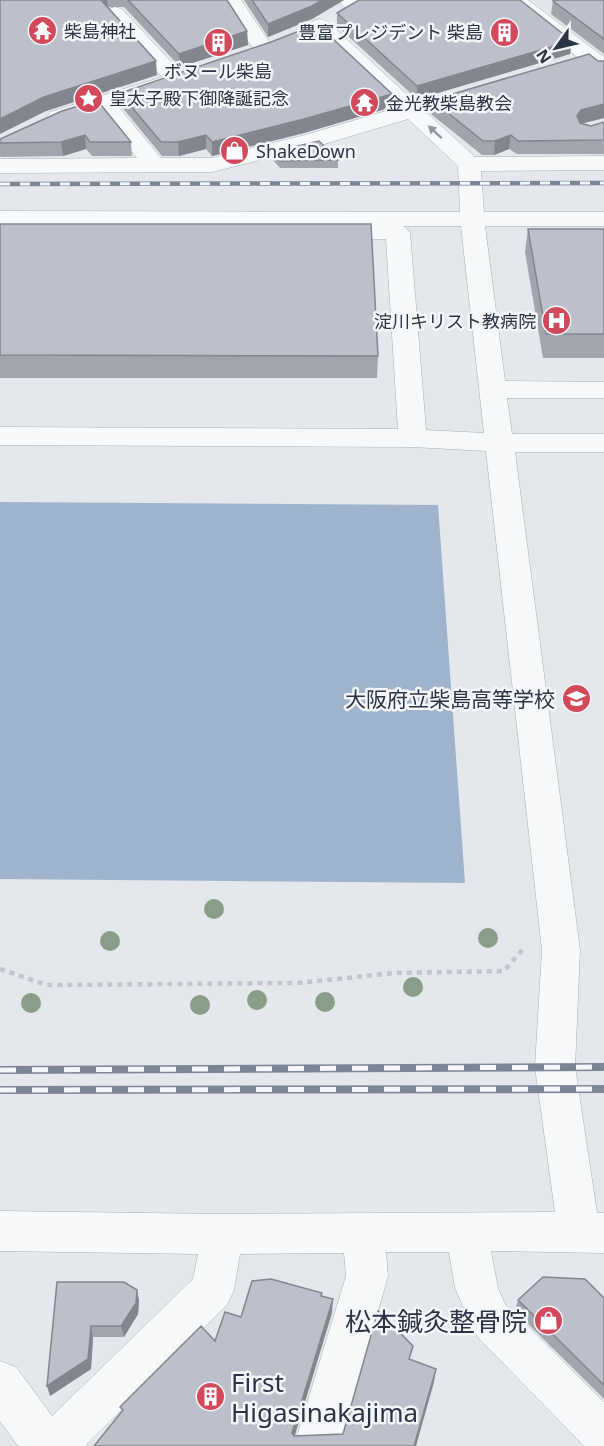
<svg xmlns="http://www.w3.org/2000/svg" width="604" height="1446" viewBox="0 0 604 1446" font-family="'Noto Sans','Noto Sans JP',sans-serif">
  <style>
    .water { fill: #9fb4cc }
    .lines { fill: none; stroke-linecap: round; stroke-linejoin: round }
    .minor-casing { stroke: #a9aeb7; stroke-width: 1 }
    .path { stroke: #c2c5cb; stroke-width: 4.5; stroke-dasharray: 5 5; stroke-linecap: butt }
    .minor { fill: #f7f8fa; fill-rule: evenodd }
    .rail-far1-casing { stroke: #7d8696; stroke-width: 4.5 }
    .rail-casing { stroke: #7d8696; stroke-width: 8 }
    .rail-far1 { stroke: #f4f6f9; stroke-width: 3; stroke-dasharray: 10; stroke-linecap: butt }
    .rail { stroke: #f4f6f9; stroke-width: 5; stroke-dasharray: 16; stroke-linecap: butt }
    .tree { fill: #899d89 }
    .wall { fill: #a1a5ae }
    .shaded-wall { fill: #83868d }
    .building { fill: #bbc0ca; stroke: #83868d; stroke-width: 1.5 }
    .oneway { fill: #9196a0 }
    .labels { text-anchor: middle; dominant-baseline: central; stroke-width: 5; stroke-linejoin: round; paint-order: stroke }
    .far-poi-label { font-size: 18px; fill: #2b3445; stroke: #f4f6f9; text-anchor: start }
    .poi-label { font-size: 21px; fill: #2b3445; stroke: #f4f6f9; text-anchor: end }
    .near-poi-label { font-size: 26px; fill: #2b3445; stroke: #f4f6f9; text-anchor: end }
  </style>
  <rect width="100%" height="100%" fill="#e4e7ec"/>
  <path class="water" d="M0 502 438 505 465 883 0 879Z"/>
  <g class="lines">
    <defs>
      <path id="minor" d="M221 0H241L274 49 270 53 263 55 256 53Z
        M338 0H361L364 4 361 8C351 11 344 9 338 0Z
        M505 0H528L604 57V73L596 72Z
        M115 7 122 9 187 79 184 84 173 85 171 88 117 105 161 158H212L305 135 396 108 313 29 310 25 313 21 320 19 327 21 416 103 428 99 436 101 439 106 436 111 427 113 475 157 604 156V170L481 171 484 212H604V226H485L505 381 604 382V398H507L512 434H604V452H515L580 950 575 1067 597 1213H604V1253L491 1251 498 1288 505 1304 604 1402V1446H584L475 1334 455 1288 449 1252H386L388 1276 340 1446H294L346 1276 344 1253 240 1254 234 1290 227 1305 85 1446H18L0 1421V1361L16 1367 52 1416 193 1279 198 1254 0 1251V1211L220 1214 555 1212 535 1067 542 950 486 451 413 447 0 445V427L398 429 386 239H325L316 237 313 232 316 227 321 226 0 225V211L460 212 458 166 408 119 321 145 212 172 0 173V159L137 158 99 111 58 124 50 122 47 117 50 112 162 77 105 13 108 9ZM403 226H461L484 433 426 430 410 232Z"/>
    </defs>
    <use href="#minor" class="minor-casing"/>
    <path class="path" d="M0 969 47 985 298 983 394 973 504 971 523 949"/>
    <use href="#minor" class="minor"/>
    <defs>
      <path id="rail-far1" d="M0 184 604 183"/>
      <path id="rail" d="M0 1070 604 1067
        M0 1090 604 1089"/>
    </defs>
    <use href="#rail-far1" class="rail-far1-casing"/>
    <use href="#rail" class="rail-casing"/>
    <use href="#rail-far1" class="rail-far1"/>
    <use href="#rail" class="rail"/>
  </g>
  <g class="tree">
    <circle cx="214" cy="909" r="10"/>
    <circle cx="488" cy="938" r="10"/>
    <circle cx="110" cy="941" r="10"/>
    <circle cx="413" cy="987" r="10"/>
    <circle cx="257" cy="1000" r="10"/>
    <circle cx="325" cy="1002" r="10"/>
    <circle cx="31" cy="1003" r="10"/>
    <circle cx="200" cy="1005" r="10"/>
  </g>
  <path class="wall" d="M0 0H226L247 31 248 45 180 67 124 7H108L157 75 46 111Z
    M244 0H344L312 19 268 37Z
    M604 0V54L551 14 553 1Z
    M337 13 572 41 570 54 417 99 337 26Z
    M598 61 604 118 581 124 591 126 604 122V154H517L509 149 494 155H482L431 114 432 100Z
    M120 93 392 94V107L304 133 212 156 206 149 179 156H162L121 106Z
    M62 111 131 142 132 156H92L86 149 63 156 1 157 0 156V139Z
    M272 152 338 160V168H280L272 159Z
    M0 224 378 356 377 378H0Z
    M528 229H604V358H543L525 252Z
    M57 1282 137 1290 139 1301 138 1314 124 1337H93L91 1369 50 1396Z
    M604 1298V1399L515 1311 518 1300Z"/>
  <path class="shaded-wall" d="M103 0H107L108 7 103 14Z
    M322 0H344L312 19 268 37V24Z
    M247 31 248 45 180 67 179 54Z
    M572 41 570 54 417 99V86Z
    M156 61 157 75 46 111 0 134V119L44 97Z
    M392 94V107L304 133 212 156V142Z
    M604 104V118L579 124 577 116 581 110Z
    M85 135 86 149 63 156 61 142Z
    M206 135V149L179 156 178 142Z
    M511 135 509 149 494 155 495 141Z
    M137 1290 139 1301 138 1314 124 1337 121 1326Z
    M333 1299 332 1313 292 1445V1433Z
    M91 1326 93 1337 91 1369 50 1396 47 1386Z
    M436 1369 434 1382 416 1446H414Z"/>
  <path class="building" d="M0 0H103L102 1 156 61 44 97 0 119Z
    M128 0H227L247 31 179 54Z
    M252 0H322L312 6 268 24Z
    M359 0H520L572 41 417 86 337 13Z
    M556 0H604V39L553 1Z
    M317 24 392 94 304 119 212 142 206 135 178 142H161L120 93 271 42Z
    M589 54 598 61H604V104L581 110 577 116 580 123 591 126 604 122V140L518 141 511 135 495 141H483L432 100Z
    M97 100 131 142H90L85 135 61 142 0 143V139L62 111Z
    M319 141 338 160 280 161 272 152Z
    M0 224H371L378 356 0 355Z
    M528 229H604V334H546Z
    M543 1277 585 1279 604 1298V1385L518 1300Z
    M271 1279 322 1293 321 1296 333 1299 292 1433 294 1436 343 1434 378 1311 413 1346 409 1359 436 1369 414 1446H94L123 1410 120 1407 201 1326 215 1341 225 1312 241 1317 252 1281Z
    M57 1282H124L137 1290 136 1303 121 1326H91L88 1359 47 1386Z"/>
  <defs><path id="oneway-solid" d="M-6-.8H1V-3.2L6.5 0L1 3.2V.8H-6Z" transform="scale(1.5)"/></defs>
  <use class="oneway" href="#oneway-solid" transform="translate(435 132) rotate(-137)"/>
  <defs>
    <symbol id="temple-disc" viewBox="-11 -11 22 22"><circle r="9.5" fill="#d1495b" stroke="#f4f6f9"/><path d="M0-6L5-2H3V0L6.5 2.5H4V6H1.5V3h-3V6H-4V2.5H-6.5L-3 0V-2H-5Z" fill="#fff"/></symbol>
    <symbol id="building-disc" viewBox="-11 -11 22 22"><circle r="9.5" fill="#d1495b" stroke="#f4f6f9"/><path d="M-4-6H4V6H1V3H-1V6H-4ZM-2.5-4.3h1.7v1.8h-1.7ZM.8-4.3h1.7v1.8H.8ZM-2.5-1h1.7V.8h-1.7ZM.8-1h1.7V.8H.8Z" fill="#fff"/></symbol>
    <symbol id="sight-disc" viewBox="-11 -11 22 22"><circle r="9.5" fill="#d1495b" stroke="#f4f6f9"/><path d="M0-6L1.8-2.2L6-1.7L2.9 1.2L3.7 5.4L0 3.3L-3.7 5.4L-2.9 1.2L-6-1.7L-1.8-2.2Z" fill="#fff"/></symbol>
    <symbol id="shop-disc" viewBox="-11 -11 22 22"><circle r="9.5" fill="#d1495b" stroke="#f4f6f9"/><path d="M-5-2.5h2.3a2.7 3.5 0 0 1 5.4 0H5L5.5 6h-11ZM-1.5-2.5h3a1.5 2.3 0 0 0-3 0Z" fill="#fff"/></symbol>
    <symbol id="hospital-disc" viewBox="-11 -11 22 22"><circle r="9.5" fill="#d1495b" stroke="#f4f6f9"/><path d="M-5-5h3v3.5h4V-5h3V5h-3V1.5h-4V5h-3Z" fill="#fff"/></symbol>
    <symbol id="school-disc" viewBox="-11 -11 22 22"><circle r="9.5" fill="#d1495b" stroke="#f4f6f9"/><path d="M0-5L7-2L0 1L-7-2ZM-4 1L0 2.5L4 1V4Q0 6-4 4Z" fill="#fff"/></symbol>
  </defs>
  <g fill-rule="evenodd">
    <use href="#temple-disc" x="26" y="14" width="33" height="33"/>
    <use href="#building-disc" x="488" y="16" width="33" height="33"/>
    <use href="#building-disc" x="202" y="26" width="33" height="33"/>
    <use href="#sight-disc" x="72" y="82" width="33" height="33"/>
    <use href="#temple-disc" x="348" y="86" width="33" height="33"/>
    <use href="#shop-disc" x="218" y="134" width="33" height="33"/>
    <use href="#hospital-disc" x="540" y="304" width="33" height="33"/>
    <use href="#school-disc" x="560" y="682" width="33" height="33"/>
    <use href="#shop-disc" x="532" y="1304" width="33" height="33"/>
    <use href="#building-disc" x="194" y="1380" width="33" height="33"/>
  </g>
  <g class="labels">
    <g class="far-poi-label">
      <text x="64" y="31">柴島神社</text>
      <text x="483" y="32" text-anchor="end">豊富プレジデント 柴島</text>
      <text x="218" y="71" text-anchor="middle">ボヌール柴島</text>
      <text x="109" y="98">皇太子殿下御降誕記念</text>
      <text x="386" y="103">金光教柴島教会</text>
      <text x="256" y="151">ShakeDown</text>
      <text x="536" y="321" text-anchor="end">淀川キリスト教病院</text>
    </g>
    <g class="poi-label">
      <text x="555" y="699">大阪府立柴島高等学校</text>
    </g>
    <g class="near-poi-label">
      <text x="527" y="1321">松本鍼灸整骨院</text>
      <text x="231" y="1382" text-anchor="start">First<tspan x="231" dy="30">Higasinakajima</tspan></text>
    </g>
  </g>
  <g transform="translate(556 48) rotate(236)" stroke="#f4f6f9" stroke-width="4.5" paint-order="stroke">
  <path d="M0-4.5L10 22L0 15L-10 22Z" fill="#2b3445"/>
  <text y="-9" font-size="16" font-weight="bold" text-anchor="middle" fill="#2b3445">N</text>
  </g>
</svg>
